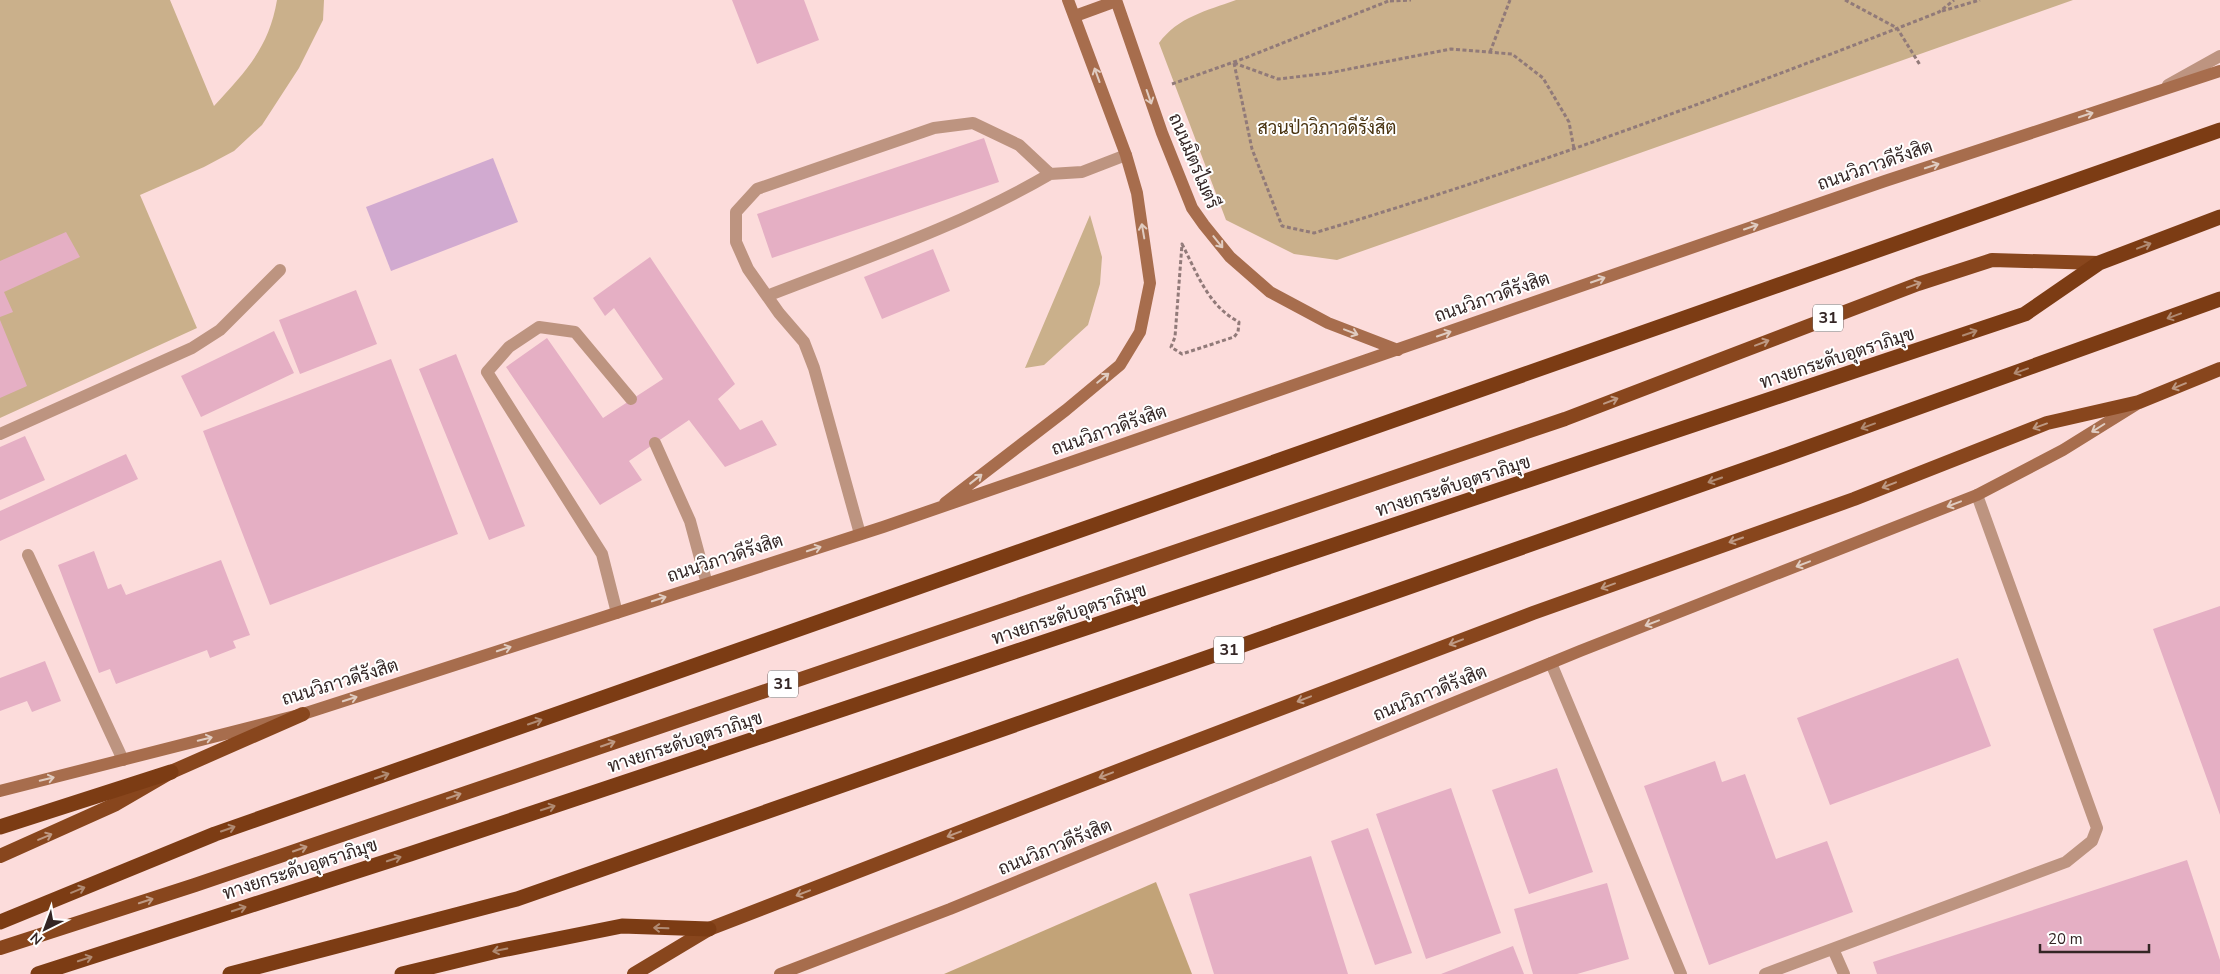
<svg xmlns="http://www.w3.org/2000/svg" width="2220" height="974" viewBox="0 0 2220 974" font-family="'Nunito Sans',Sarabun,sans-serif">
  <style>
    .green { fill: #cab08b }
    .forest { fill: #c2a378 }
    .water { fill: #d1aad0 }
    .building { fill: #e5afc4 }
    .lines { fill: none; stroke-linecap: round; stroke-linejoin: round }
    .path { stroke: #917a79; stroke-width: 3; stroke-dasharray: 4 2.5; stroke-linecap: butt }
    .service { stroke: #bd9480; stroke-width: 12 }
    .tertiary { stroke: #bd9480; stroke-width: 12 }
    .secondary { stroke: #a76d4d; stroke-width: 12 }
    .trunk { stroke: #88461d; stroke-width: 14 }
    .motorway { stroke: #7c3c14; stroke-width: 15 }
    .oneway { stroke: #e0ccc1 }
    .oneway2 { stroke: #b08a72 }
    .oneway3 { stroke: #be9983 }
    .labels { text-anchor: middle; dominant-baseline: central; stroke-width: 4; stroke-linejoin: round; paint-order: stroke }
    .shield { fill: #fff; stroke: #706666; stroke-width: 1 }
    .shield-label { font-size: 16px; font-weight: bold; fill: #332524 }
    .park-label { font-size: 18px; fill: #48320f; stroke: #fff }
    .street-label { font-size: 18px; fill: #332524; stroke: #fff }
  </style>
  <rect width="100%" height="100%" fill="#fcdcdb"/>
  <path class="green" d="M0 0H170L214 106C245 72 269 48 277 0H324L323 20 299 68 262 125 234 151 204 167 140 195 197 328 0 418Z
    M1236 0H2073L1337 260 1294 254 1226 220 1159 43C1178 17 1206 11 1236 0Z
    M1090 215 1102 257 1100 284 1088 325 1044 365 1025 368Z"/>
  <path class="forest" d="M1156 882 1192 974H944Z"/>
  <path class="water" d="M493 158 518 222 391 271 366 207Z"/>
  <path class="building" d="M732 0H804L819 40 757 64Z
    M984 138 999 182 772 258 757 214Z
    M66 232 80 257 4 292 13 312 0 317V261Z
    M933 249 950 291 882 319 864 277Z
    M650 257 735 384 718 399 740 430 762 420 777 445 725 467 689 420 629 461 642 480 600 505 506 367 547 338 603 418 663 379 614 308 605 316 593 298Z
    M356 290 377 344 300 374 279 320Z
    M0 320 27 386 0 398Z
    M274 331 294 373 201 417 181 376Z
    M456 354 525 526 489 540 419 369Z
    M391 359 458 534 270 605 203 431Z
    M25 436 45 480 0 500V447Z
    M126 454 138 479 0 541V511Z
    M94 551 108 589 121 584 126 595 221 560 250 635 233 641 236 648 210 658 207 650 116 684 110 669 99 673 58 565Z
    M2220 606V815L2153 629Z
    M1958 658 1991 746 1830 805 1797 718Z
    M45 661 61 701 32 712 27 701 0 711V678Z
    M1715 761 1722 782 1745 774 1776 859 1827 841 1853 912 1709 965 1644 786Z
    M1557 768 1593 872 1529 894 1492 790Z
    M1451 788 1501 933 1426 959 1376 814Z
    M1368 828 1412 953 1375 965 1331 841Z
    M1311 856 1348 974H1214L1189 894Z
    M2187 860 2220 960V974H1877L1873 962Z
    M1607 883 1629 959 1577 974H1533L1514 909Z
    M1513 946 1524 974H1441Z"/>
  <g class="lines">
    <path class="path" d="M1845 0 1897 28 1920 65
      M1390 1 1411 0
      M1942 11 1980 0
      M1490 52 1510 0
      M1234 63 1252 149 1282 226 1314 233C1526 170 1733 93 1939 12L1954 0
      M1234 63 1278 79 1329 73 1451 49 1512 54 1543 78 1569 122 1574 149
      M1172 84 1245 58 1391 0
      M1182 244C1197 273 1208 306 1239 322L1238 332 1234 337 1182 354 1171 347 1175 337Z"/>
    <path class="service" d="M767 296C862 259 961 226 1050 174
      M0 434 192 348 220 330 280 270
      M655 443 690 521 707 584
      M860 534 814 368 804 342 779 313 748 269 736 242V212L757 189 934 128 973 123 1019 145 1050 174 1082 172 1126 155
      M28 555 123 760
      M617 613 602 554 487 372 509 347 539 327 575 332 631 399
      M1551 663 1681 974
      M1833 949 1844 974
      M1765 974 2066 862 2092 841 2097 828 1977 495"/>
    <path class="tertiary" d="M2168 85 2220 56"/>
    <path class="secondary" d="M1116 0 1162 133 1192 208 1204 225 1230 257 1270 292 1328 323 1398 350
      M1075 16 1116 1
      M945 503 1066 410 1120 365 1140 332 1150 283 1137 193 1126 155 1068 0
      M0 791 303 714 883 527 1885 181 2220 71
      M780 974 950 909 1580 651 1977 495 2063 450 2137 404"/>
    <path class="trunk" d="M0 856 116 804 171 772 303 714
      M0 948 195 885 1565 419 1918 284 1992 260 2099 263
      M634 974 709 929 1151 758 1533 613 1854 499 2047 423 2139 402 2220 369"/>
    <path class="motorway" d="M0 827 171 772
      M0 922 215 834 2220 130
      M38 974 410 854 2025 314 2099 263 2220 217
      M230 974 517 899 1786 455 2220 299
      M402 974 497 951 622 926 709 929"/>
  </g>
  <defs><path id="oneway-shaft" d="M-6 0H5M1.5-3L5.5 0L1.5 3" fill="none" stroke-width="1.6" stroke-linecap="round" stroke-linejoin="round" transform="scale(1.25)"/></defs>
  <g class="oneway">
    <use href="#oneway-shaft" transform="translate(1097 75) rotate(-110)"/>
    <use href="#oneway-shaft" transform="translate(1149 97) rotate(71)"/>
    <use href="#oneway-shaft" transform="translate(2086 115) rotate(-18)"/>
    <use href="#oneway-shaft" transform="translate(1932 166) rotate(-18)"/>
    <use href="#oneway-shaft" transform="translate(1751 227) rotate(-19)"/>
    <use href="#oneway-shaft" transform="translate(1143 231) rotate(-100)"/>
    <use href="#oneway-shaft" transform="translate(1218 242) rotate(51)"/>
    <use href="#oneway-shaft" transform="translate(1598 280) rotate(-19)"/>
    <use href="#oneway-shaft" transform="translate(1351 332) rotate(21)"/>
    <use href="#oneway-shaft" transform="translate(1444 334) rotate(-19)"/>
    <use href="#oneway-shaft" transform="translate(1103 378) rotate(-39)"/>
    <use href="#oneway-shaft" transform="translate(2098 428) rotate(148)"/>
    <use href="#oneway-shaft" transform="translate(976 479) rotate(-38)"/>
    <use href="#oneway-shaft" transform="translate(1954 504) rotate(159)"/>
    <use href="#oneway-shaft" transform="translate(814 549) rotate(-18)"/>
    <use href="#oneway-shaft" transform="translate(1803 564) rotate(159)"/>
    <use href="#oneway-shaft" transform="translate(659 599) rotate(-18)"/>
    <use href="#oneway-shaft" transform="translate(1652 623) rotate(159)"/>
    <use href="#oneway-shaft" transform="translate(504 649) rotate(-18)"/>
    <use href="#oneway-shaft" transform="translate(350 699) rotate(-18)"/>
    <use href="#oneway-shaft" transform="translate(205 739) rotate(-14)"/>
    <use href="#oneway-shaft" transform="translate(47 779) rotate(-14)"/>
  </g>
  <g class="oneway2">
    <use href="#oneway-shaft" transform="translate(2144 246) rotate(-21)"/>
    <use href="#oneway-shaft" transform="translate(2174 316) rotate(160)"/>
    <use href="#oneway-shaft" transform="translate(1970 333) rotate(-19)"/>
    <use href="#oneway-shaft" transform="translate(2021 371) rotate(160)"/>
    <use href="#oneway-shaft" transform="translate(1868 426) rotate(160)"/>
    <use href="#oneway-shaft" transform="translate(1715 480) rotate(161)"/>
    <use href="#oneway-shaft" transform="translate(535 722) rotate(-19)"/>
    <use href="#oneway-shaft" transform="translate(382 776) rotate(-19)"/>
    <use href="#oneway-shaft" transform="translate(548 808) rotate(-18)"/>
    <use href="#oneway-shaft" transform="translate(228 829) rotate(-19)"/>
    <use href="#oneway-shaft" transform="translate(394 859) rotate(-18)"/>
    <use href="#oneway-shaft" transform="translate(78 890) rotate(-22)"/>
    <use href="#oneway-shaft" transform="translate(239 909) rotate(-18)"/>
    <use href="#oneway-shaft" transform="translate(661 928) rotate(-178)"/>
    <use href="#oneway-shaft" transform="translate(500 950) rotate(168)"/>
    <use href="#oneway-shaft" transform="translate(85 959) rotate(-18)"/>
  </g>
  <g class="oneway3">
    <use href="#oneway-shaft" transform="translate(1914 285) rotate(-20)"/>
    <use href="#oneway-shaft" transform="translate(1762 343) rotate(-21)"/>
    <use href="#oneway-shaft" transform="translate(2179 386) rotate(158)"/>
    <use href="#oneway-shaft" transform="translate(1611 401) rotate(-21)"/>
    <use href="#oneway-shaft" transform="translate(2040 426) rotate(160)"/>
    <use href="#oneway-shaft" transform="translate(1889 485) rotate(159)"/>
    <use href="#oneway-shaft" transform="translate(1736 540) rotate(161)"/>
    <use href="#oneway-shaft" transform="translate(1608 586) rotate(160)"/>
    <use href="#oneway-shaft" transform="translate(1456 642) rotate(159)"/>
    <use href="#oneway-shaft" transform="translate(1304 699) rotate(159)"/>
    <use href="#oneway-shaft" transform="translate(608 744) rotate(-19)"/>
    <use href="#oneway-shaft" transform="translate(1106 775) rotate(159)"/>
    <use href="#oneway-shaft" transform="translate(454 796) rotate(-19)"/>
    <use href="#oneway-shaft" transform="translate(954 834) rotate(159)"/>
    <use href="#oneway-shaft" transform="translate(45 837) rotate(-23)"/>
    <use href="#oneway-shaft" transform="translate(300 849) rotate(-19)"/>
    <use href="#oneway-shaft" transform="translate(803 893) rotate(159)"/>
    <use href="#oneway-shaft" transform="translate(146 901) rotate(-18)"/>
  </g>
  <g class="labels">
    <g class="shield">
      <rect x="1813" y="304.5" width="30" height="27" rx="4"/>
      <rect x="1214" y="636.5" width="30" height="27" rx="4"/>
      <rect x="768" y="670.5" width="30" height="27" rx="4"/>
    </g>
    <g class="shield-label">
      <text x="1828" y="318">31</text>
      <text x="1229" y="650">31</text>
      <text x="783" y="684">31</text>
    </g>
    <g class="park-label">
      <text x="1327" y="128">สวนป่าวิภาวดีรังสิต</text>
    </g>
    <g class="street-label">
      <text transform="translate(1194 161) rotate(67)">ถนนมิตรไมตรี</text>
      <text transform="translate(1875 165) rotate(-19)">ถนนวิภาวดีรังสิต</text>
      <text transform="translate(1492 297) rotate(-19)">ถนนวิภาวดีรังสิต</text>
      <text transform="translate(1837 358) rotate(-18)">ทางยกระดับอุตราภิมุข</text>
      <text transform="translate(1109 430) rotate(-19)">ถนนวิภาวดีรังสิต</text>
      <text transform="translate(1453 486) rotate(-18)">ทางยกระดับอุตราภิมุข</text>
      <text transform="translate(725 558) rotate(-18)">ถนนวิภาวดีรังสิต</text>
      <text transform="translate(1069 614) rotate(-18)">ทางยกระดับอุตราภิมุข</text>
      <text transform="translate(340 682) rotate(-17)">ถนนวิภาวดีรังสิต</text>
      <text transform="translate(1430 693) rotate(-22)">ถนนวิภาวดีรังสิต</text>
      <text transform="translate(685 742) rotate(-18)">ทางยกระดับอุตราภิมุข</text>
      <text transform="translate(1055 847) rotate(-22)">ถนนวิภาวดีรังสิต</text>
      <text transform="translate(300 869) rotate(-18)">ทางยกระดับอุตราภิมุข</text>
    </g>
  </g>
  <g transform="translate(45 929) rotate(222)" stroke="#ffffff" stroke-width="4" paint-order="stroke">
  <path d="M0-4L9 19L0 12L-9 19Z" fill="#332524"/>
  <text y="-8" font-size="14" font-weight="bold" text-anchor="middle" fill="#332524">N</text>
  </g>
  <path d="M2040 944v8h109v-8" fill="none" stroke="#332524" stroke-width="2.5"/>
  <text x="2048" y="944" font-size="15" fill="#332524" stroke="#ffffff" stroke-width="4" paint-order="stroke">20 m</text>
</svg>
